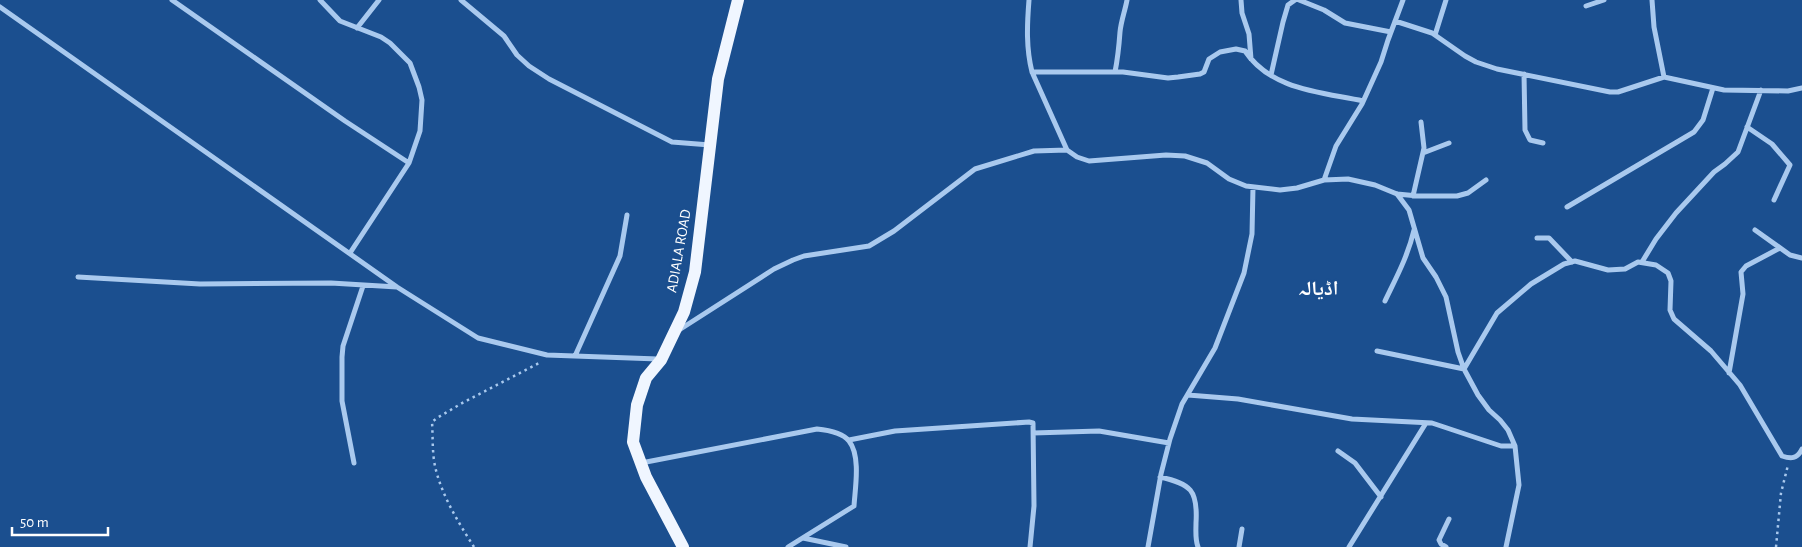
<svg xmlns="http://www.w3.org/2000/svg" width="1802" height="547" viewBox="0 0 1802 547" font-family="'Alegreya Sans','Noto Naskh Arabic',sans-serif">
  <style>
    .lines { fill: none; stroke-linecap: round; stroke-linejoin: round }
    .path { stroke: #a9c9ee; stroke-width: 2.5; stroke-dasharray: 2.5 4; stroke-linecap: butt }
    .street { stroke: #a9c9ee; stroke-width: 5 }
    .primary { stroke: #f0f6ff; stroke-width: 12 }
    .labels { text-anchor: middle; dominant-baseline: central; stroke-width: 4.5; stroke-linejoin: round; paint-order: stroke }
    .street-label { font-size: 15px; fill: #fff; stroke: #1b4f8f }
    .district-label { font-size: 20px; font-weight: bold; fill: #fff; stroke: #1b4f8f }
  </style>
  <rect width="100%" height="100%" fill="#1b4f8f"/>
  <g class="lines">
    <path class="path" d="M474 547C458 522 441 494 435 466 432 452 433 436 432 422L437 418 464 402 541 362
      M1776 547 1781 493 1788 465"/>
    <path class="street" d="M172 0 345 121 409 163
      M320 0 340 21 381 37 390 43 410 63 419 87 422 100 420 131 409 163 350 253
      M461 0 504 36 517 55 529 66 549 79 672 142 710 145
      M1029 0C1027 25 1026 48 1032 72L1067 150 1077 157 1089 161 1166 155 1185 156 1207 163 1229 179 1246 186 1280 190 1297 188 1324 180 1348 179 1375 185 1397 194 1418 196H1457L1468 193 1486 180
      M1241 0 1242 13 1249 34 1251 59
      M1299 0 1324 10 1345 23 1391 32
      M1652 0 1654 27 1664 77 1724 90 1788 91 1802 88
      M1586 6 1604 0
      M0 7 397 287 478 338 547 355 658 359
      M1395 21 1432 33 1465 56 1476 62 1497 69 1610 92H1618L1664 77
      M357 28 379 0
      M1435 35 1446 0
      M1032 72H1123L1168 78 1178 77 1200 74 1204 72 1209 59 1220 52 1236 49 1245 51C1271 90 1321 92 1363 101
      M1115 72C1118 57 1119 46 1120 32 1121 21 1125 11 1127 0
      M1524 74 1525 130 1530 140 1543 143
      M1271 75 1283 22 1288 5 1295 0
      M1747 127 1772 144 1790 165 1774 200
      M1423 153 1449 143
      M1324 180 1336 146 1362 104 1381 62 1388 40 1403 0
      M1397 194 1409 210 1423 258 1436 277 1446 297 1458 352 1464 369 1478 395 1489 410 1500 420 1508 430 1515 446 1519 485 1506 547
      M1413 196 1424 148 1421 122
      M1567 207 1694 132 1703 120 1713 88
      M1755 230 1790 255 1802 258
      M1537 238H1549L1572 262
      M1642 262 1656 239 1676 213 1714 172 1725 164 1738 152 1761 90
      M78 277 200 284 331 283 397 287
      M1385 301C1396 278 1408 256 1414 230
      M679 330 774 269 793 260 804 256 869 246 894 231 975 169 1034 151 1067 150
      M1377 351 1464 369 1497 313 1531 284 1564 264 1575 261 1608 270 1625 269 1638 262 1656 265 1668 273 1671 281 1670 310 1674 319 1711 351 1740 385 1782 456C1791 459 1797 459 1802 449
      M575 356 620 256 627 215
      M1729 373 1743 294 1741 272 1746 266 1780 248
      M1188 395 1238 399 1352 419 1432 423 1501 446H1515
      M1033 433 1099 431 1169 443
      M849 440 895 431 1029 422 1033 423 1034 506 1030 547
      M1338 451 1355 463 1381 497
      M354 463 342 401V357L343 346 363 286
      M641 463 817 429C827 430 842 432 849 441 861 456 855 489 854 506L788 547
      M1160 477C1191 484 1198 490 1196 523 1196 531 1195 539 1198 547
      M803 538 846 547
      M1148 547 1161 474 1170 439 1182 404 1215 348 1244 273 1252 234 1253 187
      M1239 547 1242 529
      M1349 547 1426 423
      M1446 547 1441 544 1439 540 1449 519"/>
    <path class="primary" d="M683 547 646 477 633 442 637 405 646 378 661 360 684 312 695 272 718 79 738 0"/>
  </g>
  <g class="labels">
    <g class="street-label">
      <text transform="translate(679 251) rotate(-80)">ADIALA ROAD</text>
    </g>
    <g class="district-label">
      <text x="1318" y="289">اڈیالہ</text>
    </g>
  </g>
  <path d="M12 527v8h96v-8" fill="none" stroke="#ffffff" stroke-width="2.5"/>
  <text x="20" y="527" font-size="15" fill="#ffffff" stroke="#1b4f8f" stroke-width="4" paint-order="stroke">50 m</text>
</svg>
